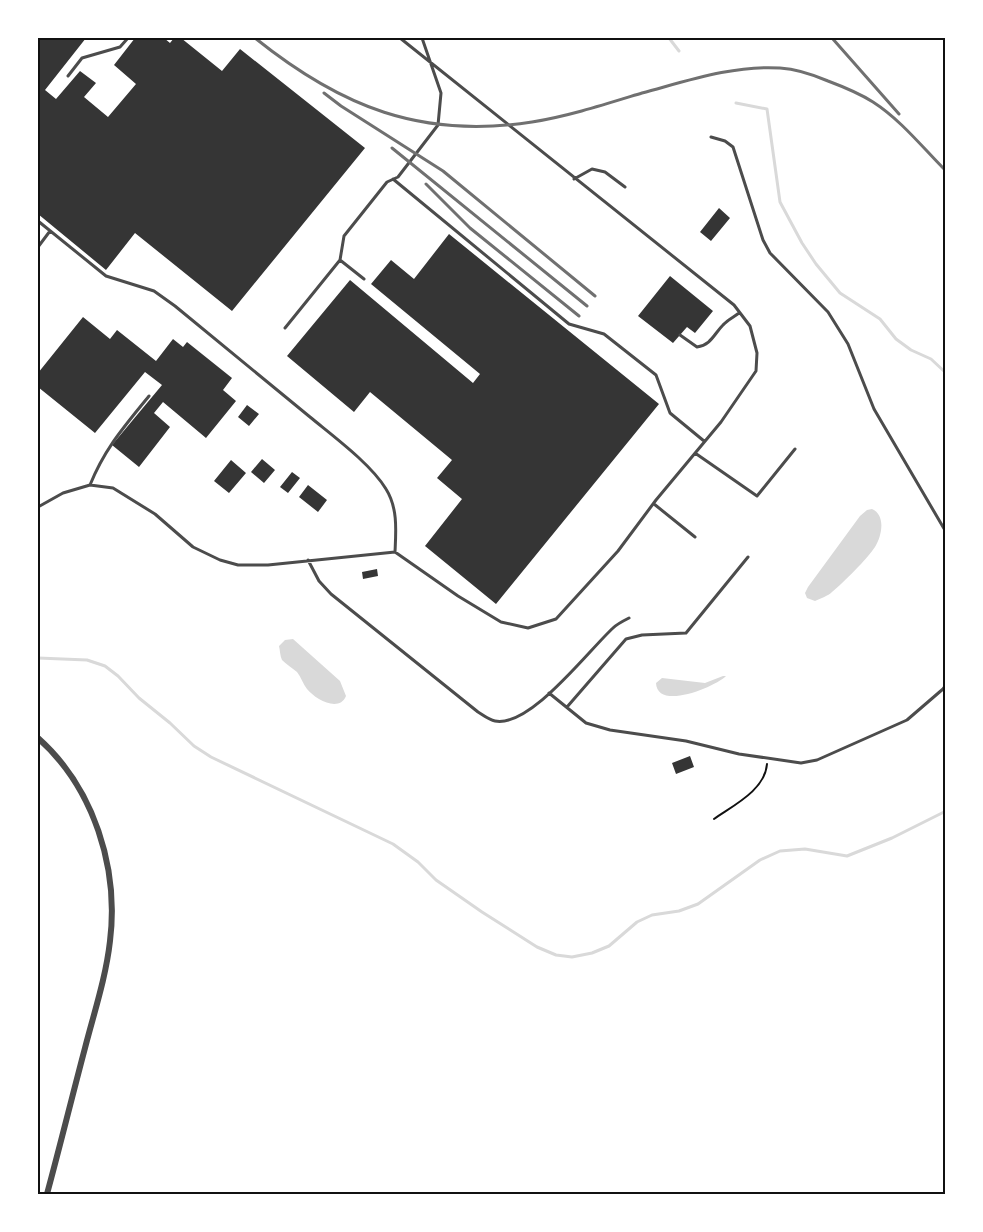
<svg xmlns="http://www.w3.org/2000/svg" width="983" height="1232" viewBox="0 0 983 1232" font-family="Spectral,serif">
  <style>
    .water { fill: #d9d9d9 }
    .lines { fill: none; stroke-linecap: round; stroke-linejoin: round }
    .stream { stroke: #d9d9d9; stroke-width: 3 }
    .building { fill: #353535 }
    .path { stroke: #111; stroke-width: 2 }
    .service { stroke: #4c4c4c; stroke-width: 3 }
    .minor { stroke: #4c4c4c; stroke-width: 6 }
    .rail { stroke: #707070; stroke-width: 3 }
    .neatline { fill: none; stroke: #111; stroke-width: 2 }
  </style>
  <rect width="100%" height="100%" fill="#fff"/>
  <path class="water" d="M872 509C886 515 882 536 875 547 867 559 844 582 832 592 828 596 821 598 815 601L807 598 805 593 808 587 860 516 867 510Z
    M293 639 340 681 346 696C339 713 315 699 307 689 303 684 301 677 297 672 292 668 286 664 282 660 280 656 280 650 279 646L285 640Z
    M723 676H726C715 687 657 711 656 683L662 678 705 683Z"/>
  <g class="lines">
    <path class="stream" d="M669 38 679 51
      M736 103 767 109 780 202 802 243 816 264 840 293 880 319 896 339 911 350 931 359 946 373
      M38 658 87 660 105 666 118 676 139 698 170 723 194 746 211 757 393 844 418 862 436 880 482 912 537 947 556 955 572 957 592 953 609 946 637 922 652 915 679 911 698 904 760 860 780 851 805 849 847 856 892 838 946 811"/>
  </g>
  <path class="building" d="M38 38H86L45 90 56 99 80 71 96 83 84 97 108 117 136 84 114 65 135 38H164L170 43 174 38H181L222 71 240 49 365 148 232 311 135 233 106 270 38 214Z
    M719 208 730 218 711 241 700 232Z
    M449 234 659 404 496 604 425 546 462 499 437 478 452 460 370 392 354 412 287 356 350 280 473 383 480 374 371 284 391 260 414 279Z
    M670 276 713 311 695 333 687 327 673 343 638 316Z
    M83 317 110 339 117 330 156 361 173 339 183 347 187 342 232 378 223 390 236 401 206 438 163 402 154 413 170 427 139 467 112 445 162 385 145 372 95 433 38 387V373Z
    M247 405 259 414 249 426 238 417Z
    M262 459 275 470 264 483 251 472Z
    M231 460 246 473 229 493 214 481Z
    M292 472 300 478 288 493 280 487Z
    M308 485 327 500 318 512 299 497Z
    M377 569 378 576 363 579 362 572Z
    M690 756 694 767 676 774 672 763Z"/>
  <g class="lines">
    <path class="path" d="M714 819C734 805 765 790 767 764"/>
    <path class="service" d="M68 76 82 58 120 47 128 38
      M711 137 725 141 733 147 763 240 770 253 828 312 848 344 874 409 946 532
      M393 179 569 324 604 334 656 375 670 413 704 441
      M574 179 592 169 605 172 625 187
      M38 221 106 276 154 291 175 306C220 343 265 380 310 417 333 436 371 464 386 489 398 508 396 531 395 552
      M38 247 50 231
      M340 260 364 279
      M285 328 340 260 344 236 387 182 398 177 438 125 441 93 422 38
      M680 335 697 347C711 345 714 334 723 325 727 320 734 317 739 313
      M695 453 757 496 795 449
      M90 485C105 448 124 427 149 396
      M654 504 695 537
      M38 507 63 493 90 485 113 488 155 514 193 547 220 560 238 565H268L395 552 458 596 501 622 528 628 556 619 618 551 656 500 721 422 756 371 757 353 750 326 734 305 400 38
      M308 560 319 581 331 594 478 712C483 715 489 720 495 721 530 728 588 651 613 628 617 624 623 621 629 618
      M549 693 586 723 610 730 686 741 739 754 801 763 817 760 907 720 943 689 946 685
      M567 707 626 639 642 635 686 633 748 557"/>
    <path class="minor" d="M38 738C94 788 119 868 110 941 106 977 94 1013 85 1048 72 1097 60 1146 47 1194"/>
    <path class="rail" d="M255 38C341 107 421 139 532 122 569 116 606 104 642 93 687 81 733 65 780 68 796 69 814 75 828 81 844 87 859 93 873 102 901 120 923 148 946 171
      M832 38 899 114
      M324 93 341 106 443 171 595 296
      M392 148 587 306
      M426 184 470 228 579 316"/>
  </g>
  <rect width="983" height="1232" fill="none" stroke="#ffffff" stroke-width="78"/>
  <rect x="39" y="39" width="905" height="1154" class="neatline"/>
</svg>
